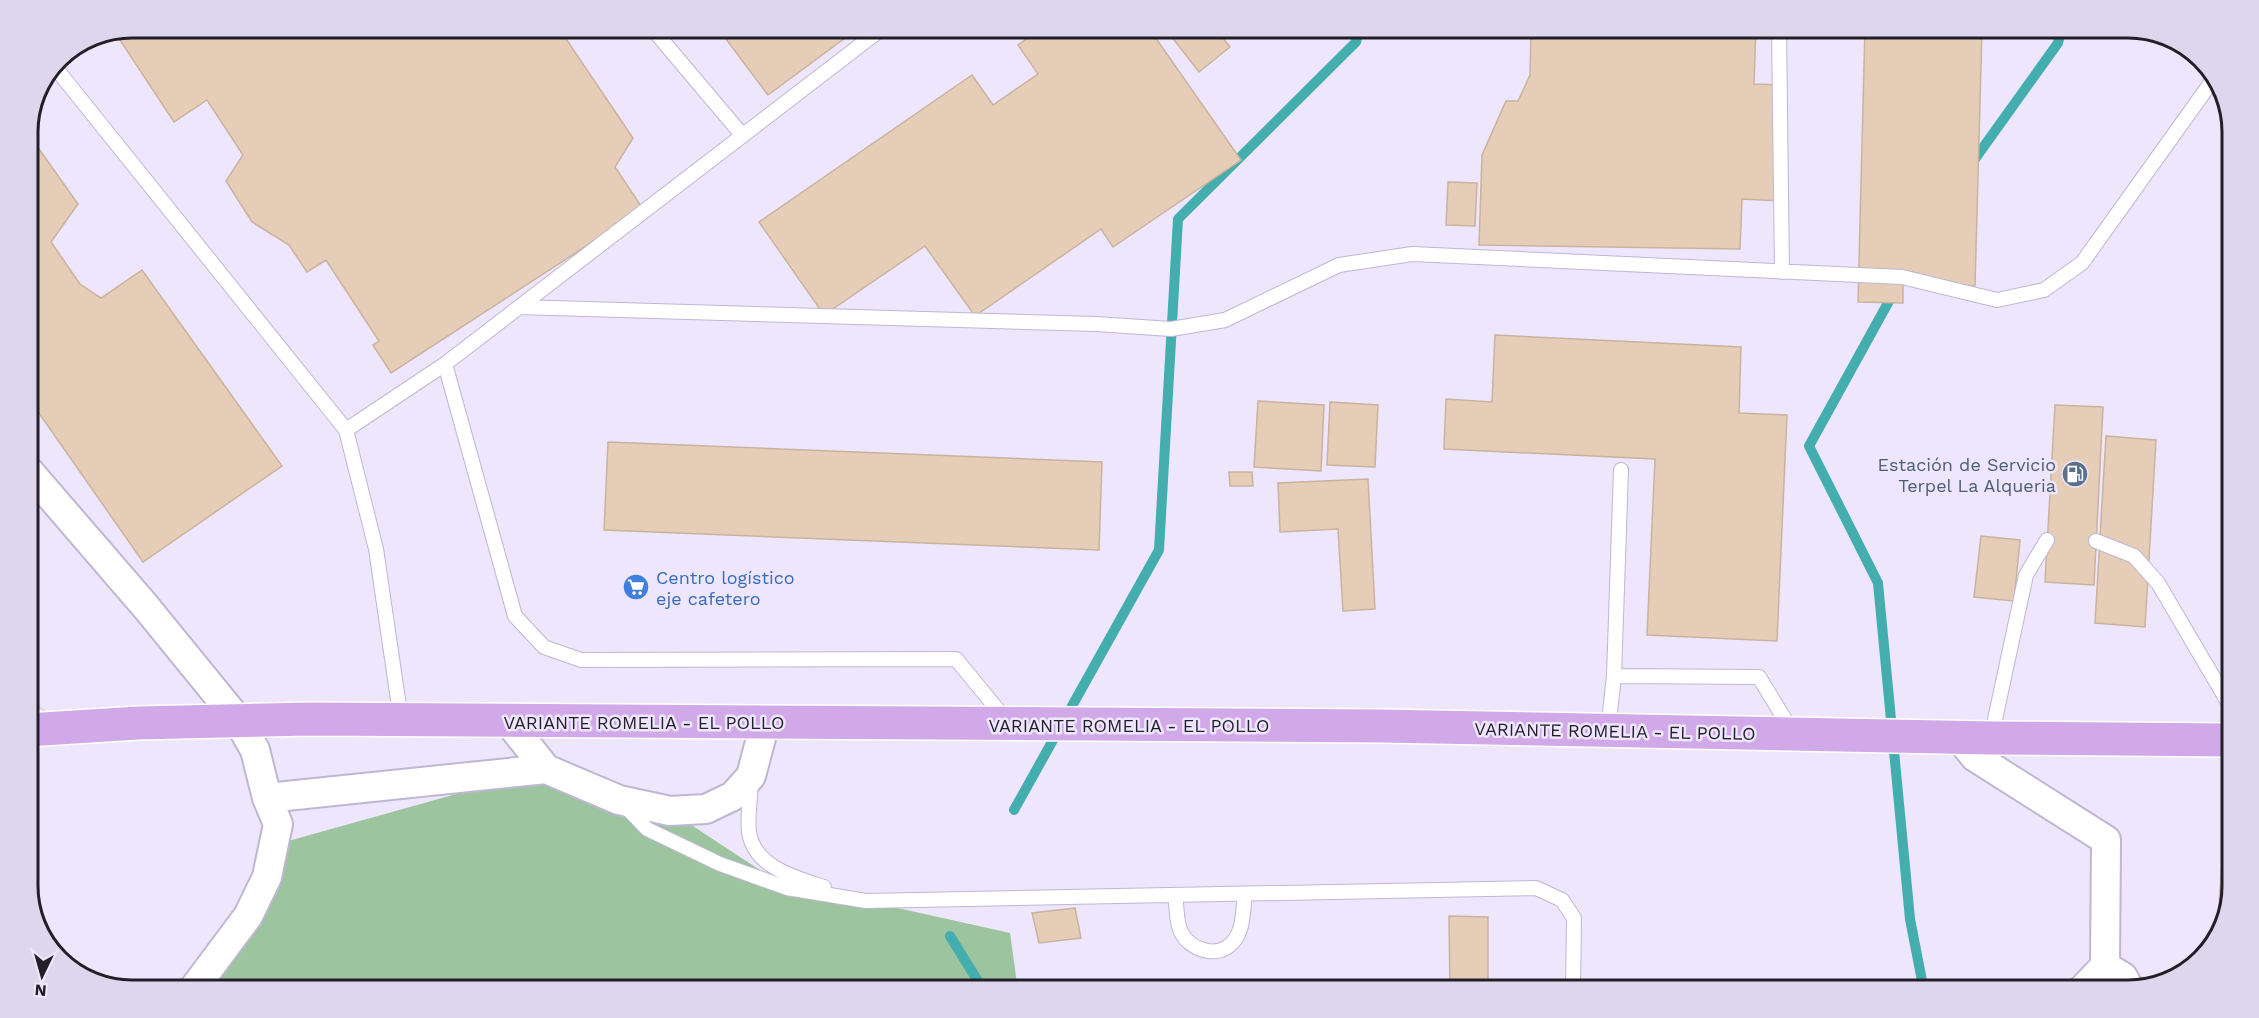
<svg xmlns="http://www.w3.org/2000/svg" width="2259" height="1018" viewBox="0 0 2259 1018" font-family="'Work Sans',sans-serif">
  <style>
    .green { fill: #9bc49f }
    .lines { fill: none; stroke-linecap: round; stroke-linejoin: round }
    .stream { stroke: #44adad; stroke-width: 10 }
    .building { fill: #e5cdb7; stroke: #cab39e; stroke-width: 1.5 }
    .lane-casing { stroke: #bfb7d2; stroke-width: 16 }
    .street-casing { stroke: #bfb7d2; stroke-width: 32 }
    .highway-casing { stroke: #fff; stroke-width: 36 }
    .lane { stroke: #fff; stroke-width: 14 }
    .street { stroke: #fff; stroke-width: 28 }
    .highway { stroke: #d1a9e9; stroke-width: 33 }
    .labels { text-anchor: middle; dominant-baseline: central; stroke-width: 5; stroke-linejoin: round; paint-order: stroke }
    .service-label { font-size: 18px; fill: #4e5e75; stroke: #ede6fd; text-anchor: end }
    .shop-label { font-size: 18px; fill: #366cbe; stroke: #ede6fd; text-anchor: start }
    .street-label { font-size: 18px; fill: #221f29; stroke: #ede6fd }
    .rim { fill: none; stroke: #221f29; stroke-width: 3 }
  </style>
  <rect width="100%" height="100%" fill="#ede6fd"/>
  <path class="green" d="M546 769 670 811 787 888 866 901 1010 933 1018 991H192L274 845Z"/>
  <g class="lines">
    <path class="stream" d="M1972 163 2058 43 2062 27
      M1894 292 1809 446 1878 583 1910 919 1924 991
      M1014 810 1159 550 1178 219 1356 42 1360 27
      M950 936 984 991"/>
  </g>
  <path class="building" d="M132 27H558L633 138 615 167 643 209 391 373 373 345 379 341 326 260 307 272 289 245 252 222 226 181 243 155 207 100 174 122 114 31Z
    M717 27H860L768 95Z
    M1043 27H1148L1241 160 1113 247 1101 229 975 316 925 246 824 315 759 222 972 75 993 105 1038 74 1018 45Z
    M1164 27H1214L1230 47 1199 72Z
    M1531 27H1756L1754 84 1784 85 1780 201 1742 199 1740 249 1479 245 1482 155 1506 101H1518L1530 75Z
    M1865 27 1982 29 1975 286 1903 283V303L1858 302Z
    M27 132 78 204 51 242 80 284 101 298 142 270 282 466 143 562 27 396Z
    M1448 182 1477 183 1475 226 1446 225Z
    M1495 335 1741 347 1739 413 1787 415 1777 641 1647 635 1655 459 1444 449 1446 399 1492 402Z
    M1258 401 1324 405 1321 471 1254 467Z
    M1330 402 1378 405 1375 467 1327 465Z
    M2055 405 2103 407 2094 585 2045 582Z
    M2106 436 2156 440 2145 627 2095 623Z
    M608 442 1102 462 1099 550 604 530Z
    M1229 472H1252L1253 486H1230Z
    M1368 479 1375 609 1343 611 1338 529 1280 532 1278 483Z
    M1981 536 2020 540 2014 601 1974 597Z
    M2222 861 2232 862V886L2224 927 2217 935Z
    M1075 908 1081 938 1039 943 1032 913Z
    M1449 916 1488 917V989L1518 988V991H1450Z
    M2089 974 2166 979 2128 991H2088Z"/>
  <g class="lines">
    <defs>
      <path id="lane" d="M651 27 743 136
        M1779 27 1782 272
        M54 66 346 430 376 549 401 720
        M519 307 1096 324 1171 329 1225 320 1339 265 1412 254 1902 277 1997 300 2044 290 2082 263 2215 77
        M445 364 515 616 544 647 581 660 956 659 1007 721
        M346 430 445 364 884 27
        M2096 541 2134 556 2158 583 2232 709
        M1614 676 1621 470
        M27 709 50 723
        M1608 730 1614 676 1759 677 1793 733
        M1991 738 2026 575 2047 540
        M751 779C751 796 747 815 749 832 754 867 796 878 824 887
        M626 807 647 829 720 864 787 888 866 901 1536 888 1562 900 1574 918 1573 991
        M1175 895C1177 906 1176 922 1181 932 1190 950 1217 959 1232 943 1244 931 1243 909 1245 894"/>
      <path id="street" d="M27 469 146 607 238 720 255 750 267 798 278 824 267 877 248 916 192 991
        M508 721 546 769 619 800 670 811 706 809 733 796 751 776 765 723
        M1959 737 1975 757 2106 840 2105 966 2081 991
        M267 798 546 769
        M2105 966 2123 977 2130 990"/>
      <path id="highway" d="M27 730 138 723 310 719 1382 726 1991 738 2232 740"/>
    </defs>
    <use href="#lane" class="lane-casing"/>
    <use href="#street" class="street-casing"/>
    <use href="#highway" class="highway-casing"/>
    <use href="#lane" class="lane"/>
    <use href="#street" class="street"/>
    <use href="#highway" class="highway"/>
  </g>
  <defs>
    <symbol id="fuel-disc" viewBox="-11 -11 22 22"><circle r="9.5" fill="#5c6f8a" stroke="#ede6fd"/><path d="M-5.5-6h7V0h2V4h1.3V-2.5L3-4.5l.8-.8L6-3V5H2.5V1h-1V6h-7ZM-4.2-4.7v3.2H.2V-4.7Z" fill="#fff"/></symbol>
    <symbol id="supermarket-disc" viewBox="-11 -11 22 22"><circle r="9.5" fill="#3f7fe0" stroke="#ede6fd"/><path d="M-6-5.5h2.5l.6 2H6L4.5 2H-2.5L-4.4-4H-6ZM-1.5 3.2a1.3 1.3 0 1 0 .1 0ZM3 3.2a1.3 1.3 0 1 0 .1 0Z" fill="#fff"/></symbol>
  </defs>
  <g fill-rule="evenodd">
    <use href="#fuel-disc" x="2060" y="459" width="30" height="30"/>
    <use href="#supermarket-disc" x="621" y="572" width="30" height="30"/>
  </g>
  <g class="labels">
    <g class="service-label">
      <text x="2056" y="464">Estación de Servicio<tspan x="2056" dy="21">Terpel La Alqueria</tspan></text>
    </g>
    <g class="shop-label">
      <text x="656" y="577">Centro logístico<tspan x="656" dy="21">eje cafetero</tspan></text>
    </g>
    <g class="street-label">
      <text x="644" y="722">VARIANTE ROMELIA - EL POLLO</text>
      <text x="1129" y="725">VARIANTE ROMELIA - EL POLLO</text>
      <text transform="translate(1615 731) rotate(1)">VARIANTE ROMELIA - EL POLLO</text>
    </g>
  </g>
  <path d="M0 0H2259V1018H0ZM132 38H2128A94 94 0 0 1 2222 132V886A94 94 0 0 1 2128 980H132A94 94 0 0 1 38 886V132A94 94 0 0 1 132 38Z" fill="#ddd6ec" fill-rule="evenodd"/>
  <path class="rim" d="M132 38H2128A94 94 0 0 1 2222 132V886A94 94 0 0 1 2128 980H132A94 94 0 0 1 38 886V132A94 94 0 0 1 132 38Z"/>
  <g transform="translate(42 976) rotate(185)" stroke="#ede6fd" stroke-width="4.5" paint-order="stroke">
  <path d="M0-4.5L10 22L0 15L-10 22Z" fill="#221f29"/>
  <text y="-9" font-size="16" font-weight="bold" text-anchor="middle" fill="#221f29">N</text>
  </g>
</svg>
